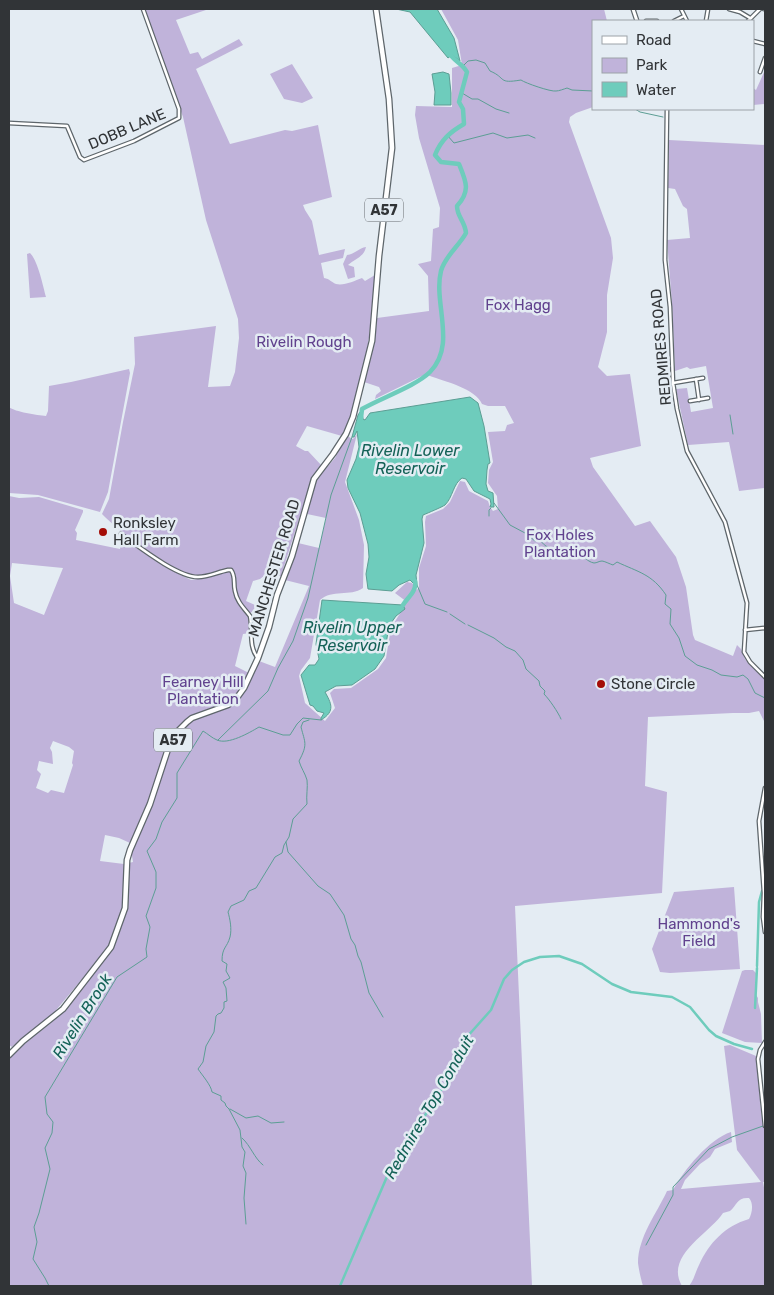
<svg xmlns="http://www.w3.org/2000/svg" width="774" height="1295" viewBox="0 0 774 1295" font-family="Rubik,sans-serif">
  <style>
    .green { fill: #c0b3da; fill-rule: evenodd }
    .water { fill: #6eccbc; stroke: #5c9e94 }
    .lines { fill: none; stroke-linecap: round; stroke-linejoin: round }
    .stream { stroke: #5c9e94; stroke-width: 1 }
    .canal { stroke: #6eccbc; stroke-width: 2.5 }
    .river { stroke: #6eccbc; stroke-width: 4.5 }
    .minor-casing { stroke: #5e666b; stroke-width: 5 }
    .tertiary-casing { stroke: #5e666b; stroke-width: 5.5 }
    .primary-casing { stroke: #5e666b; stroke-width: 7 }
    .minor { stroke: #fff; stroke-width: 2.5 }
    .tertiary { stroke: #fff; stroke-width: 3 }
    .primary { stroke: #fff; stroke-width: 4.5 }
    .poi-dot { fill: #a40d07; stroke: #e4ecf3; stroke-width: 2 }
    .labels { text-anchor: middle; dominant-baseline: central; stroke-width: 5; stroke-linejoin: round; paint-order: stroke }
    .shield { fill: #e4ecf3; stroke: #676b6f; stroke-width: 1 }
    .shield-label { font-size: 14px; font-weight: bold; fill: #313437 }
    .street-label { font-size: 15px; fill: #313437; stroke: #e4ecf3 }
    .park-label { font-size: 15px; fill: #61428e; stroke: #e4ecf3 }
    .poi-label { font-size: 15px; fill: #313437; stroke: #e4ecf3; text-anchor: start }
    .water-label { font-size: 16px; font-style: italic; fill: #146257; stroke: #e4ecf3 }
  </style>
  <rect width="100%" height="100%" fill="#e4ecf3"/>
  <path class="green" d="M144 9H209L176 20 190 54 198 52 202 59 239 39 243 45 196 69 230 144 285 130 292 131 318 125 332 197 303 205 305 210 312 221 319 255 345 249 343 258 321 263 324 278C330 279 331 282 336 284 344 286 354 281 362 278L365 281 375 275C371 329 366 386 342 436L307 426 296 446 305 451H308L322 466 312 478 281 576 265 575 260 579 253 581 246 601 255 605 254 610 248 615 250 633 243 634 235 666 253 675 259 661 275 667 309 586 285 580 298 543 319 548 326 518 307 514 316 480 335 458 347 436 353 439 357 434 345 482 359 520 364 545 363 588C350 597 332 589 320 600L310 658 301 670 299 676 305 703 325 721 335 708 330 693 334 689 351 688 378 669 386 658 391 628 407 602 395 593 407 582 412 583 417 590 419 587V568L426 546 425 522 426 516 443 509 450 502 460 481 465 482 469 491 488 501 490 507 493 511 498 509 497 496 488 483 489 470 493 462 488 432 505 431 507 425 514 423 505 406H488L482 404C476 389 444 381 430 376L424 375 375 399 376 395 381 391 379 387 364 382 376 330 377 318 429 311 428 276 418 264 431 261 433 229 439 227 440 208 419 138 415 115 416 106 452 107V68L462 65 458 40 441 9H604L607 21H593V107L576 113 570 117 569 122 611 238 613 258 607 295V332L598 367 607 376 630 374 641 446 590 458 593 467 635 526 650 521 676 557 686 587 693 635 695 640 733 656 737 645 741 649 745 659 765 679V723L759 711 749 713H733L648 717 645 786 667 792 662 893 515 906 532 1286H9V1059C22 1044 38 1034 53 1021 74 1003 89 980 106 958L102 955 52 1015 12 1047 9 1045V646L10 642 9 640V496L19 498 39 497 83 510V512L75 530 77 533 76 540 120 549 122 538 173 571 191 580 211 577 218 574 219 571C212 573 205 577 197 576 171 574 120 532 102 514L109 499 123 422 135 364 134 337 216 326 208 387 230 386 235 372 239 338 238 319 206 220 183 117ZM12 563 63 568 44 615 14 603 10 576ZM53 741 69 747 74 751 72 763 73 765 64 793 51 790 48 793 36 788 41 774 37 770 39 761 53 764 52 752 50 748ZM105 835 119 838 130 843 133 862 124 864 100 861Z
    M292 64 313 98 302 103 284 99 270 74Z
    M765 70V104L753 105V88L756 90Z
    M669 140 765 145V488L739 491 729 442 688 445 676 389 687 388 691 412 713 408 706 366 690 369 687 367 675 371 672 303 667 240 690 238 687 209 683 206 675 189 668 188Z
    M366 247C364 257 355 259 348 265L354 267 355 277 348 279 343 264 347 255C355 254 359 248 366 247Z
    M30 253C38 261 43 286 46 297L30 298 27 254Z
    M129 369 130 373 108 492 100 512 38 495 9 493V407C15 412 37 415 46 416L48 411 49 386 71 382Z
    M734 887 740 969 670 973 660 972 652 949 674 892Z
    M745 970H753L756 973 755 993 758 998V1002L761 1014 762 1043 745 1042 722 1033 742 971Z
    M730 1045 756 1056 762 1121 765 1132V1182H763L765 1193V1286H689C694 1280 695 1273 699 1265 709 1243 725 1226 749 1219 752 1213 754 1204 749 1198 737 1197 737 1205 730 1211L723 1213C710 1233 664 1256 682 1286H643C641 1279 639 1271 638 1263 638 1237 657 1213 667 1191L673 1190C684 1170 709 1139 731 1132L732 1142 715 1149 710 1157 700 1164 685 1180 681 1189 761 1182 737 1150 724 1046Z"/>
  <path class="water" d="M396 9H437L454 38 460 61 452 55 448 58 410 12Z
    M443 72 449 74 451 93V105H434L435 92 432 74Z
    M470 397 478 403 484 426 490 463 488 464 487 470 486 484 488 491 493 493 494 507H490L491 504 490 499 474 491 466 479 462 478C453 484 453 497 445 505 442 507 428 513 423 515L422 519 424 543 416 575 417 585 416 586 410 580 399 585 392 591 368 589 366 574 369 557 368 544 360 513 348 488 347 480 356 459 359 447 357 431 354 437H352L358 415 360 412H362L363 419 365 420 370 413Z
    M322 600 403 605 405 609 396 616 389 626 384 656 375 669 352 685 336 686 325 692C331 703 336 711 321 720V718L324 713 317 711 313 706 310 705 301 675 309 665H315L319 659 316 644Z"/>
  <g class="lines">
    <path class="stream" d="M463 66 468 61 476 60 485 63 490 71C507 78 497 84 521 80 525 83 551 92 556 91 559 91 564 89 567 88L572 90 593 91
      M462 93 472 99H478L496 109 509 113
      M635 109 640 112 663 117
      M447 135 454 143 493 133 507 138 528 135 535 138
      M730 415 733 434
      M494 503 510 525 525 533 535 541H541C549 553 562 547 574 551 581 553 587 562 594 563 597 563 599 561 602 561 604 561 610 564 613 565L617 562C638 572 652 574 666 595L665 604 671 609 670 624 679 638 685 656 697 665 712 670 721 675 737 677 743 675 748 679 755 693 765 698
      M489 516V510L491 508
      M544 557 546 548
      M551 559 553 550
      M417 585 425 604 447 612
      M450 614 465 624
      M468 625 494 638 506 647 515 651 523 660 526 669 539 681 540 686 545 691 544 694C549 699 558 712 561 719
      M218 740 268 691 278 668 293 641 308 598 331 495 352 437
      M765 814V842
      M286 842 288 852 318 886 330 894 344 915 351 939 355 945 358 956 361 962 369 993 383 1017
      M230 1109 246 1118 258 1116 271 1123 284 1122
      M242 1138C251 1146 254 1158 263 1165
      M246 1224 244 1198 246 1173 243 1166 245 1152 242 1147 240 1130 229 1109 226 1106 225 1103 221 1100V1096L212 1092C211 1085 202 1075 198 1069L203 1062 206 1046 214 1032 216 1016 218 1014 221 1013 224 1008V1002L227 1001 226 988 223 982 230 978 226 971 227 964 222 961C222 947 227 948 230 937 232 929 230 919 228 912L231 906 244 900 249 891 256 888 275 857 282 853 284 845 289 837 293 819 307 804C306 796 308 787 307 780 305 773 301 768 299 761 308 744 305 743 301 727L303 722 309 720
      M646 1245 673 1195V1187L709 1149 732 1137 763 1126
      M49 1286 45 1278 33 1259 37 1242 34 1227 39 1213 50 1169 45 1148 52 1133 53 1122 47 1114 45 1097 117 977 147 957 146 949 150 927 146 916 156 888V872L147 851 156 839 162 822 177 798V773L203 731C208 734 212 738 217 740 228 745 249 733 259 727L283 735H290L297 724 303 718 321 720"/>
    <path class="canal" d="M757 966 759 902 762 891
      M755 1008 757 968
      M340 1286 389 1172 450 1076 466 1038 491 1010 504 979 512 970 524 962 540 957 559 956 582 964 612 984 631 992 672 997 690 1007 709 1030 716 1036 734 1044 752 1049"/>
    <path class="river" d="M361 418 362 409C381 398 416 386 430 372 457 345 433 303 441 271 445 256 459 246 466 233 465 221 457 217 457 206 471 191 466 181 459 164L441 162 435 155C441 140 450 132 464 124L463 109 459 102 467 72C462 63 453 61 448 51
      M403 605C408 597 417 591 415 581"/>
    <defs>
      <path id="minor" d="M681 9 687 21
        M729 9 740 12 750 18
        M764 9H765
        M646 21H657
        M674 21 684 16
        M706 21 708 9
        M748 21 760 9
        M753 41 765 44
        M760 72 765 58
        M667 109 665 260 670 307 673 383 677 409 687 451 725 522 747 603 744 652 750 662 765 677
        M9 123 67 126 80 157 84 160 134 141 179 118V109L143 9
        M696 379 699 400
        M673 383 703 378
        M690 401 708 398
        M121 534C138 546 177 577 198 577 208 577 218 572 228 570H231C236 577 233 583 235 591 237 602 244 608 250 616 253 629 248 647 258 658
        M745 630 765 628
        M765 788 759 821 764 893 763 917 765 932
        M765 1042 760 1050 758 1059 765 1126"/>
      <path id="tertiary" d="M633 9 637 21"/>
      <path id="primary" d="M9 1055 23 1041 63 1009 111 947 125 908 127 860 130 850 150 804 168 749 176 733 187 722 192 718 228 705 236 699 244 688 258 658 269 627 277 595 292 556 314 479 333 454 346 434 353 417 372 341 379 256 392 148 389 99 376 9"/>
    </defs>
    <use href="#minor" class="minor-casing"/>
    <use href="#tertiary" class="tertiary-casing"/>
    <use href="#primary" class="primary-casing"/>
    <use href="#minor" class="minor"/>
    <use href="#tertiary" class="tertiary"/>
    <use href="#primary" class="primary"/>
  </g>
  <g class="poi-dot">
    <circle cx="103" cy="532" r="5"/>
    <circle cx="601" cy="684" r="5"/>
  </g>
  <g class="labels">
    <g class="shield">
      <rect x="365" y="198.5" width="38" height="23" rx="4"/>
      <rect x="154" y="728.5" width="38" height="23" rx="4"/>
    </g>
    <g class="shield-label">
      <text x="384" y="210">A57</text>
      <text x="173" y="740">A57</text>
    </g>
    <g class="street-label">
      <text transform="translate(127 129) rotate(-23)">DOBB LANE</text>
      <text transform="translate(661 347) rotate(-95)">REDMIRES ROAD</text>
      <text transform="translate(274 568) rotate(-73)">MANCHESTER ROAD</text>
    </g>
    <g class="park-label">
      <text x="518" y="305">Fox Hagg</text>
      <text x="304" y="342">Rivelin Rough</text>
      <text x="560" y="535">Fox Holes<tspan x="560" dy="17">Plantation</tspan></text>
      <text x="203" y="682">Fearney Hill<tspan x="203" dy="17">Plantation</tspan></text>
      <text x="699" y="924">Hammond's<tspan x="699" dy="17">Field</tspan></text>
    </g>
    <g class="poi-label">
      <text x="113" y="523">Ronksley<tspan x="113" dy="17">Hall Farm</tspan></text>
      <text x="611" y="684">Stone Circle</text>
    </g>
    <g class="water-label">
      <text x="410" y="450">Rivelin Lower<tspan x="410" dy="18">Reservoir</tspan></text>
      <text x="352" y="627">Rivelin Upper<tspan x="352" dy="18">Reservoir</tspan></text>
      <text transform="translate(82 1016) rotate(-58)">Rivelin Brook</text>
      <text transform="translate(429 1107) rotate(-60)">Redmires Top Conduit</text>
    </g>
  </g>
  <rect width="774" height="1295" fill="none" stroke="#313437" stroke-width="20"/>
  <rect x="592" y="20" width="162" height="90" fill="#e4ecf3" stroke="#9ca2a8"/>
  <rect x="602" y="36" width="25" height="8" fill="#ffffff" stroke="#9ca2a8"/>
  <text x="636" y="45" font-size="15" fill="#313437">Road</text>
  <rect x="602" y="58" width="25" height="15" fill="#c0b3da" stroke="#9ca2a8"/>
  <text x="636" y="70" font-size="15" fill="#313437">Park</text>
  <rect x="602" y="82" width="25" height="15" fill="#6eccbc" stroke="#9ca2a8"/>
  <text x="636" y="95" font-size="15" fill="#313437">Water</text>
</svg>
